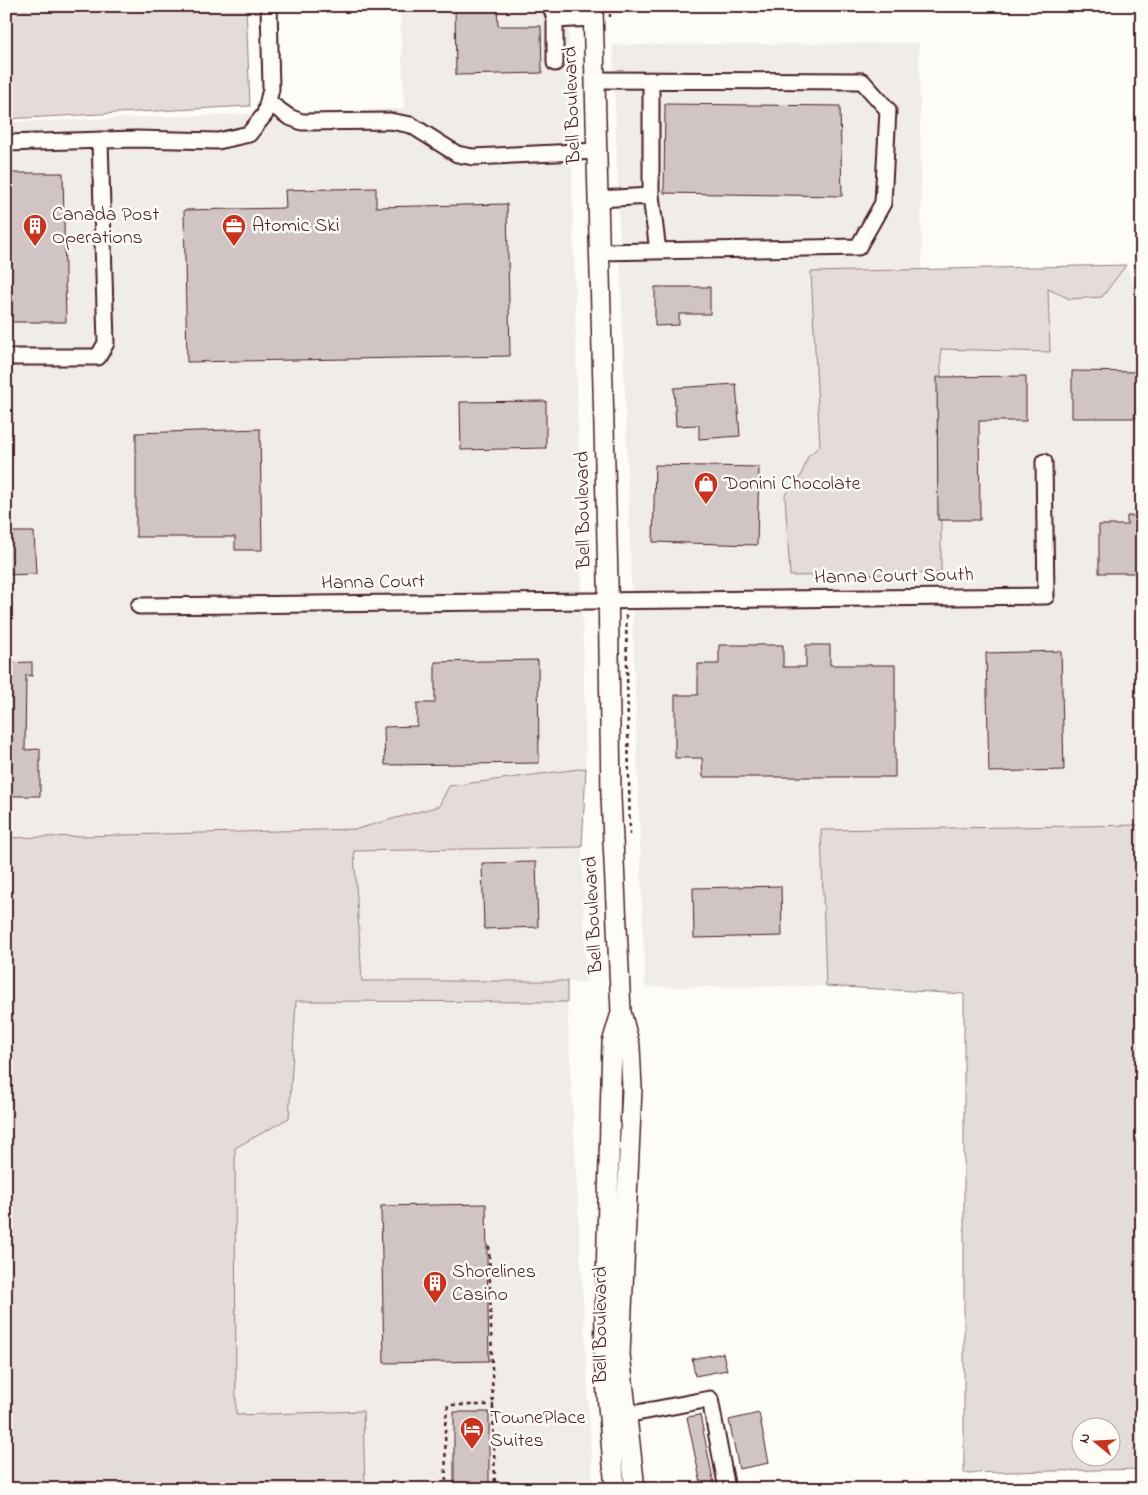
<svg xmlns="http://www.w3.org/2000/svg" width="1148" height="1495" viewBox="0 0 1148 1495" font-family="'Indie Flower',sans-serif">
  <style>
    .built { fill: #f0ece8 }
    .green { fill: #e3dcda; stroke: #967e82; fill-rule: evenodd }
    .building { fill: #d0c5c4; stroke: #4a1f2b }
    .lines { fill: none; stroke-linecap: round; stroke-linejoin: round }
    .minor-casing { stroke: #4a1f2b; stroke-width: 19 }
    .major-casing { stroke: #4a1f2b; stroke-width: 22 }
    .path { stroke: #4a1f2b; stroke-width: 2.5; stroke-dasharray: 4 4; stroke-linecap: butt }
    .minor { stroke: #fdfcf7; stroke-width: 15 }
    .major { stroke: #fdfcf7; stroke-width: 19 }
    .labels { text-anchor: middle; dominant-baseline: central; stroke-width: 5; stroke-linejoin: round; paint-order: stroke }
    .street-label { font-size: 20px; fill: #4a1f2b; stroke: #fdfcf7 }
    .poi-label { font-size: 20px; fill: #4a1f2b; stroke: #fdfcf7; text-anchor: start }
  </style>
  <rect width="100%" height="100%" fill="#fdfcf7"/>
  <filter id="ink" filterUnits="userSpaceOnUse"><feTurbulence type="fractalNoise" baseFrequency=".02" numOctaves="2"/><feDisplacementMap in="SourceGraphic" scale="10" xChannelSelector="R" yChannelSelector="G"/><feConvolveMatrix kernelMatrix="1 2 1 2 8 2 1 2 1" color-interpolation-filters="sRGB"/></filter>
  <g filter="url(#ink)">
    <path class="built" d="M400 6H568L586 768 449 786 440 806 357 829 6 838V122L404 109Z
      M919 43 922 270 811 273 820 446 808 456 801 476 785 495 941 573V348L1050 352 1048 289 1102 297 1126 265 1142 304V825L821 830 826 986 645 987 613 45Z
      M582 847 586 982 362 981 354 851Z
      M295 1001 567 1002 593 1489H365L363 1411 236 1415 235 1147 289 1118Z"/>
    <path class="green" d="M6 6H246L250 106 6 119Z
      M1126 265 1102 297 1070 299 1048 289 1050 352 941 349V573L790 576 785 495 801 476 808 456 820 446 811 272Z
      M586 768 582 847 354 851 362 981H567V1002L296 1001 289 1118 235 1148 236 1415 363 1411 365 1489H6V838L357 829 439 806 449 786Z
      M1142 825V1469L964 1473V994L826 986 821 830ZM1080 1428H1110V1458H1080Z"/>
    <path class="building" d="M455 6H497L498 26H541L542 73 456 75Z
      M665 104 840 106 842 196 664 193Z
      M6 173H63L66 322H6Z
      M376 188V207L507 204 510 356 187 362 184 210 286 208 285 190Z
      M655 287H710V314H679V325L655 326Z
      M1072 371 1142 372V418H1072Z
      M1026 376V421H979L980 520H938L937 377Z
      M736 384 740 436 699 439V425L676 426 674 388Z
      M546 401V448L461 450 460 402Z
      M260 429 262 550H235V537H136V433Z
      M655 465 759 467 757 545 653 542Z
      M1127 516H1142V573H1099V525H1127Z
      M6 532H34L36 574 6 575Z
      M719 645H783V667H806V645H830V665H895V777H703L702 758H675V695H698V664H719Z
      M1061 651 1064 770 989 772 986 653Z
      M538 660 539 763 385 765 384 727 417 726V703H435V662Z
      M32 662V676L26 675 25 750 40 749V796H6V663Z
      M536 862 538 927 484 929 482 863Z
      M781 886 782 936 694 938 693 888Z
      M486 1204 489 1361 384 1363 381 1206Z
      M723 1353 727 1370 695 1376 692 1359Z
      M454 1412H489V1489H454Z
      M759 1413 769 1463 739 1469 729 1420Z
      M700 1415 715 1489H702L687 1417Z"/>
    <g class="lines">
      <defs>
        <path id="minor" d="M551 6 555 20V63
          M555 20 593 18
          M595 80 862 81 888 110 883 203 858 247 600 252
          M651 80V196L658 251
          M268 102 289 117 302 122 390 121 411 125 457 154 473 157 598 151
          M6 143 136 139 218 141 249 134 265 114 271 89 269 6
          M598 199 651 196
          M6 357H98L106 343 100 140
          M139 606 1046 596 1044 462
          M626 1415 710 1399 727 1489"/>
        <path id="major" d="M593 6 608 580 611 797 621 1012 630 1046 632 1088 620 1354 635 1489
          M615 1489 604 1358 612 1043 621 1013"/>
      </defs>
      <use href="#minor" class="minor-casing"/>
      <use href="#major" class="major-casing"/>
      <path class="path" d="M610 6V17
        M626 615 630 837
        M489 1246 495 1489
        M446 1489 445 1425 448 1405H494"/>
      <use href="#minor" class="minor"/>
      <use href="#major" class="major"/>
    </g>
  </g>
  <defs>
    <symbol id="building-pin" viewBox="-11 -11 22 30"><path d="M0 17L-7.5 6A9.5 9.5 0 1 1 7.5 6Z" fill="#c8321e" stroke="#fdfcf7"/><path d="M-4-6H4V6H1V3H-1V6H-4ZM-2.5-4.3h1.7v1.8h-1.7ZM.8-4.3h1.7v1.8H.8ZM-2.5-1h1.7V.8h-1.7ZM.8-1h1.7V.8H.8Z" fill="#fff"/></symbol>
    <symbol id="office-pin" viewBox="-11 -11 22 30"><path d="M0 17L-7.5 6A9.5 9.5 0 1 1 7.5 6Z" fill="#c8321e" stroke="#fdfcf7"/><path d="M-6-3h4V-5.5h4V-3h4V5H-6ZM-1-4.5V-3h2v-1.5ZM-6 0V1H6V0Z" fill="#fff"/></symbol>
    <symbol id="shop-pin" viewBox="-11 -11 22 30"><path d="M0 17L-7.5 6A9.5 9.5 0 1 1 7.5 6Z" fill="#c8321e" stroke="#fdfcf7"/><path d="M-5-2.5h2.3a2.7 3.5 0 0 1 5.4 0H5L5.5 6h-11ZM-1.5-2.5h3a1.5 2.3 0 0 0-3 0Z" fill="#fff"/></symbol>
    <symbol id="hotel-pin" viewBox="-11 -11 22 30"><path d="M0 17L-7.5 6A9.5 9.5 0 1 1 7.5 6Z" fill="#c8321e" stroke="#fdfcf7"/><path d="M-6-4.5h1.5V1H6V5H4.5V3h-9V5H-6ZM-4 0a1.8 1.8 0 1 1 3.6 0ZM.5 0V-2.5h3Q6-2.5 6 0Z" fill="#fff"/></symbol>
  </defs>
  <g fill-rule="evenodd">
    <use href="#building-pin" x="21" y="212" width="28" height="38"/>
    <use href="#office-pin" x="220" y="212" width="28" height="38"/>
    <use href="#shop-pin" x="692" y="470" width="28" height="38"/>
    <use href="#building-pin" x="421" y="1269" width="28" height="38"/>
    <use href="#hotel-pin" x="458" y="1415" width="28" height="38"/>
  </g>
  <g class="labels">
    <g class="street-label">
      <text transform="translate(573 105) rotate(-92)">Bell Boulevard</text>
      <text transform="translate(584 510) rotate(-91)">Bell Boulevard</text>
      <text transform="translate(894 577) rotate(-1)">Hanna Court South</text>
      <text transform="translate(373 583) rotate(-1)">Hanna Court</text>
      <text transform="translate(594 915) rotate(-93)">Bell Boulevard</text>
      <text transform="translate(601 1325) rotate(-90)">Bell Boulevard</text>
    </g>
    <g class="poi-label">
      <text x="52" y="215">Canada Post<tspan x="52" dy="23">Operations</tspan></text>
      <text x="252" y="226">Atomic Ski</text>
      <text x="724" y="484">Donini Chocolate</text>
      <text x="452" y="1272">Shorelines<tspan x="452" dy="23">Casino</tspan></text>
      <text x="490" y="1418">TownePlace<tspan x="490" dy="23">Suites</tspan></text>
    </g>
  </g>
  <rect width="1148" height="1495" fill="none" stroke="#fdfcf7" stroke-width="25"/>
  <rect x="12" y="12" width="1123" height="1470" fill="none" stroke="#4a1f2b" stroke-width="2" filter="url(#ink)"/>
  <g transform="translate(1096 1442) rotate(288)"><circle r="24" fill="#fdfcf7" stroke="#b5a4a5"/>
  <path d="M0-4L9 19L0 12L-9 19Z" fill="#c8321e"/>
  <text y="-8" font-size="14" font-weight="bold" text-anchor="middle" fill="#4a1f2b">N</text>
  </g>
</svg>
